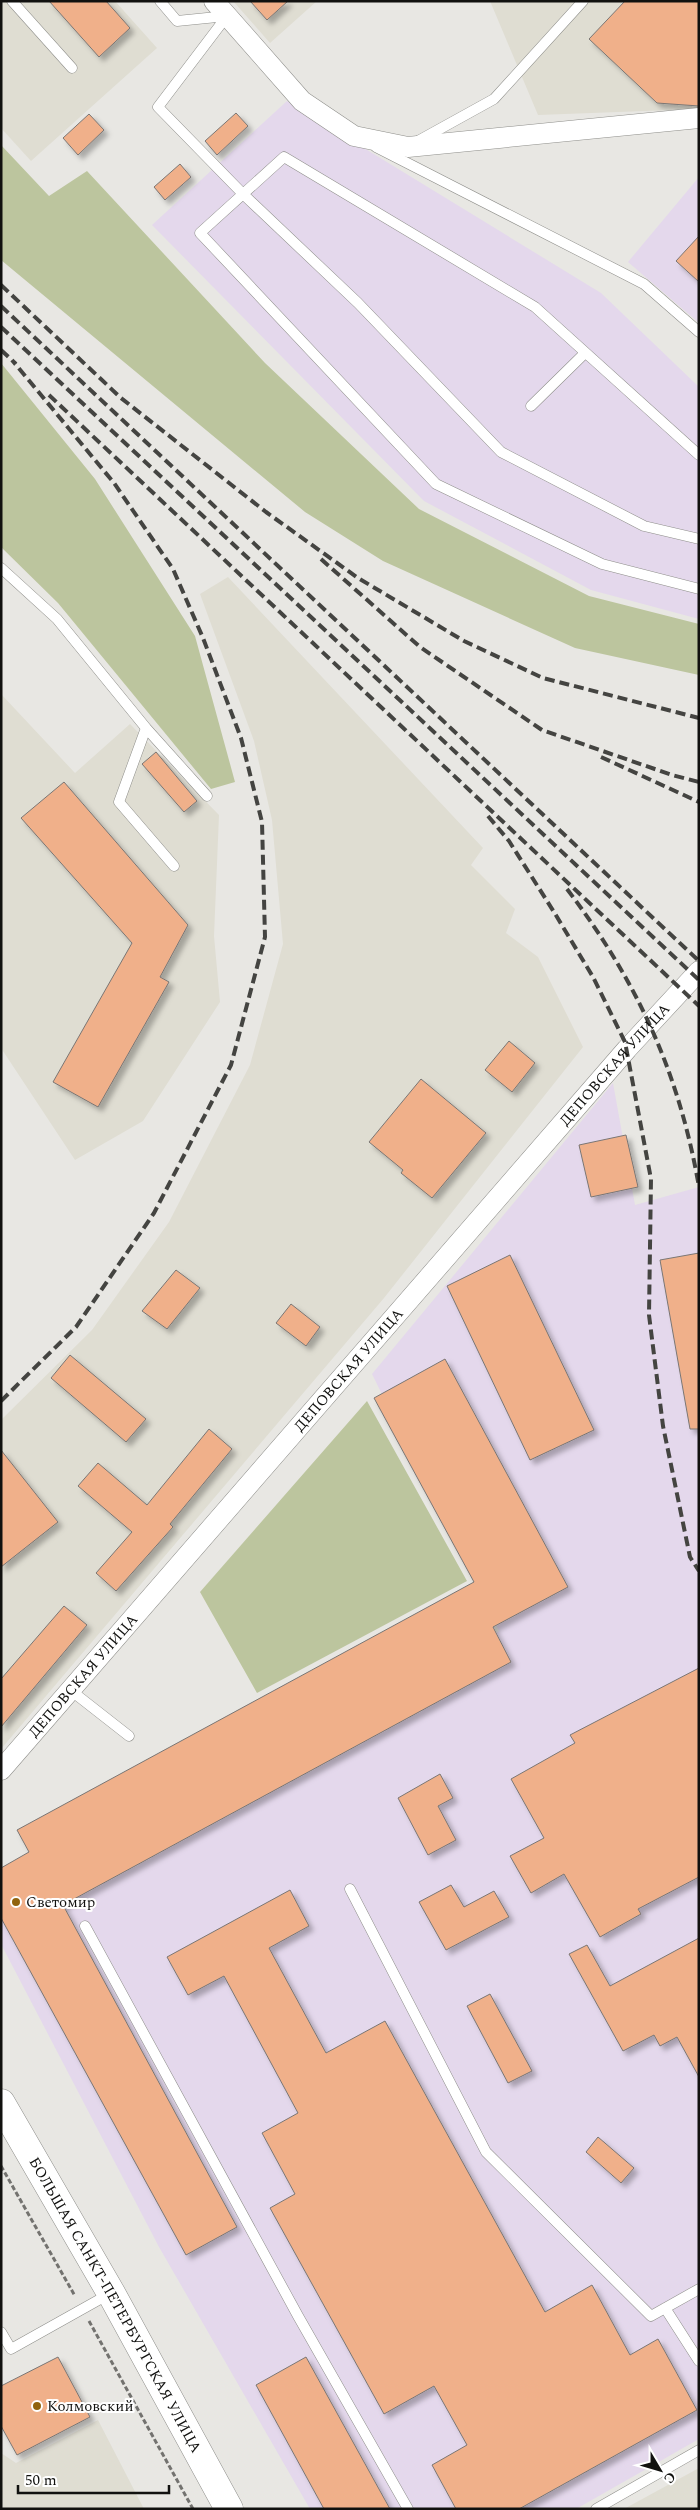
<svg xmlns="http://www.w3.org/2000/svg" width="700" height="2510" viewBox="0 0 700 2510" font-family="Spectral,serif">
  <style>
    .built { fill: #dfddd2 }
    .industrial { fill: #e4d8ec }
    .green { fill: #bcc59e }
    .building { fill: #f0b08a; stroke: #7a7674; filter: url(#shadow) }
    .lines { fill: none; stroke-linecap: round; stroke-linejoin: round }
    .service-casing { stroke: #8e8e8a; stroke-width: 11 }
    .minor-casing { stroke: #8e8e8a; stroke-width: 21 }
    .primary-casing { stroke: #8e8e8a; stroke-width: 29 }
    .path { stroke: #73726f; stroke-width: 3; stroke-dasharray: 5 2.5; stroke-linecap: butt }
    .service { stroke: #fff; stroke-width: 10 }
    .minor { stroke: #fff; stroke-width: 20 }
    .primary { stroke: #fff; stroke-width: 28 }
    .rail { stroke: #444441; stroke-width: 4; stroke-dasharray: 10 5; stroke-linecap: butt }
    .poi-dot { fill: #91630e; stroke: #fff; stroke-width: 2 }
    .labels { text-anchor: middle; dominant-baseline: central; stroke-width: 4; stroke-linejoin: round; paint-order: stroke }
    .street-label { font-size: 15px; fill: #11110f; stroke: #fff }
    .poi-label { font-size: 15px; fill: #11110f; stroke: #fff; text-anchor: start }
  </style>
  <defs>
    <filter id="shadow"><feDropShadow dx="4.5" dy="4.5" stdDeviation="2.5" flood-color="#0004"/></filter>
  </defs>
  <rect width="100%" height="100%" fill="#e8e7e3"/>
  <path class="built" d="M1 1H115L157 48 31 161 1 128Z
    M233 1H317L270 43Z
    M490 1H699V109L538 115Z
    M228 577 483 848 471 865 515 909 506 933 538 957 583 1047 384 1298 1 1749V1420L92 1330 169 1222 250 1065 283 944 272 820 254 741 200 594Z
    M1 694 75 773 130 724 219 815 214 936 220 1002 143 1121 75 1160 1 1048Z
    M98 2420 144 2509H1V2453L16 2463Z
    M699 2468V2509H624Z"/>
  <path class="industrial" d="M287 101 601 293 699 387V619L591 590 424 501 152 225Z
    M699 177V323L628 262Z
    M613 1083 635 1205 699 1187V2439L576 2509H310L159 2247 1 1944V1919L499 1631 372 1374Z"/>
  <path class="green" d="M1 145 49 196 87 171 265 363 419 509 589 596 699 624V675L575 648 383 561 305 512 1 260Z
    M1 363 95 479 195 636 235 782 211 789 58 603 1 547Z
    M367 1401 467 1581 257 1693 200 1592Z"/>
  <path class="building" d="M49 1H106L130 28 99 57Z
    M250 1H288L267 20Z
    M625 1H699V106L657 103 589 39Z
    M236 113 248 126 217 155 205 141Z
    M89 114 104 130 78 155 63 138Z
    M180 164 191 177 165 200 154 187Z
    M699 236V282L676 261Z
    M156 752 197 801 184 812 142 764Z
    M64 782 188 925 160 977 169 982 98 1107 53 1082 132 943 21 818Z
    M509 1041 535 1063 512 1092 485 1070Z
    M421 1079 486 1133 432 1198 401 1173 403 1170 369 1142Z
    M626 1135 638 1187 591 1197 579 1145Z
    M699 1253V1429H690L660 1260Z
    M510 1255 594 1430 530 1460 447 1286Z
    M176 1270 200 1288 167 1329 142 1311Z
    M291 1304 320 1327 306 1346 276 1323Z
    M70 1355 146 1419 126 1442 51 1378Z
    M445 1359 568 1587 493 1627 511 1662 63 1905 237 2227 186 2255 1 1918V1868L29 1852 17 1830 474 1582 374 1398Z
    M209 1429 232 1449 170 1524 173 1527 116 1591 96 1573 132 1532 78 1486 98 1463 147 1505Z
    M1 1450 58 1522 1 1567Z
    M64 1606 87 1625 1 1727V1679Z
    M699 1668V1877L638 1909 641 1914 600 1937 564 1874 531 1893 510 1856 544 1838 511 1779 575 1743 570 1735Z
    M440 1774 453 1798 438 1806 456 1840 428 1855 398 1798Z
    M451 1885 464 1907 494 1891 509 1917 446 1950 419 1902Z
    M290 1890 309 1926 269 1948 326 2053 385 2021 545 2312 592 2285 630 2355 658 2339 697 2410 519 2509H456L432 2465 467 2445 434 2386 384 2414 270 2208 295 2194 262 2133 298 2113 224 1976 188 1995 167 1957Z
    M699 1938V2077L677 2037 660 2046 654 2035 623 2051 569 1954 587 1945 610 1986Z
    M490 1994 532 2071 508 2083 467 2006Z
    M598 2137 634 2168 621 2183 586 2152Z
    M58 2357 90 2417 17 2455 1 2426V2386Z
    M306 2357 390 2509H324L256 2385Z"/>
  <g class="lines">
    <defs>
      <path id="service" d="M12 1 72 68
        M160 1 177 21 227 16
        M227 16 158 107 243 194 358 303 501 452 644 526 699 539
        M418 141 494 99 583 1
        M376 147 644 284 699 332
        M531 406 585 353
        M699 455 535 307 284 157 200 233 436 484 602 564 699 589
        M1 568 57 619 146 728 119 802 174 866
        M146 728 207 796
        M69 1689 129 1736
        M350 1889 486 2152 651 2316 699 2289
        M85 1926 298 2316 408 2509
        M665 2308 699 2361
        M1 2332 11 2349 111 2293
        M596 2509 699 2450"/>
      <g id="minor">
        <path d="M214 1 302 101 354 136 408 147 699 118"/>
        <path id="s1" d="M1 1770 627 1049 699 971"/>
      </g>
      <g id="primary">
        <path id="s2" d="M1 2103 111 2293 229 2509"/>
      </g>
    </defs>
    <use href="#service" class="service-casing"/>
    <use href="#minor" class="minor-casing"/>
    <use href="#primary" class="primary-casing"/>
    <path class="path" d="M1 2166 75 2296
      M89 2321 193 2509"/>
    <use href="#service" class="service"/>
    <use href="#minor" class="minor"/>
    <use href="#primary" class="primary"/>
    <path class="rail" d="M1 285 121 398 266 512 358 578 464 641 543 678 699 718
      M1 306 699 961
      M1 327 699 980
      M1 350 16 364
      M49 395 699 1006
      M321 559 420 647 542 730 672 775 699 782
      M601 757 699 802
      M488 816 509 841 554 912 593 977 625 1042 651 1179 649 1315 663 1426 690 1557 699 1571
      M567 889C637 981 679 1072 699 1187
      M1 1401 76 1327 154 1213 231 1065 265 937 262 822 241 738 203 638 173 569 114 483 12 360"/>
  </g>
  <g class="poi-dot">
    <circle cx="16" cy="1902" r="5"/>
    <circle cx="37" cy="2406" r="5"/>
  </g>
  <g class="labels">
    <g class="street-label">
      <text stroke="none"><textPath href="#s1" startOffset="935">ДЕПОВСКАЯ УЛИЦА</textPath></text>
      <text stroke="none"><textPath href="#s1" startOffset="530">ДЕПОВСКАЯ УЛИЦА</textPath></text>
      <text stroke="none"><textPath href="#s1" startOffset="125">ДЕПОВСКАЯ УЛИЦА</textPath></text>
      <text stroke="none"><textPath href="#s2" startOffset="232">БОЛЬШАЯ САНКТ-ПЕТЕРБУРГСКАЯ УЛИЦА</textPath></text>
    </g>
    <g class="poi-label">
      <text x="26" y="1902">Светомир</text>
      <text x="47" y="2406">Колмовский</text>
    </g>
  </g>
  <rect width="700" height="2510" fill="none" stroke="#11110f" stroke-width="5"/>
  <g transform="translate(660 2470) rotate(128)" stroke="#ffffff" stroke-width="4" paint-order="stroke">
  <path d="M0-4L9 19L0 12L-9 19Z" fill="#11110f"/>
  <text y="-8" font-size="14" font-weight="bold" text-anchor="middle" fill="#11110f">С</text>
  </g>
  <path d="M18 2485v8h151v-8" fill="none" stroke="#11110f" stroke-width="2.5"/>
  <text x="25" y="2485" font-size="15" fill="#11110f" stroke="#ffffff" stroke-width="4" paint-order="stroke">50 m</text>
</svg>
